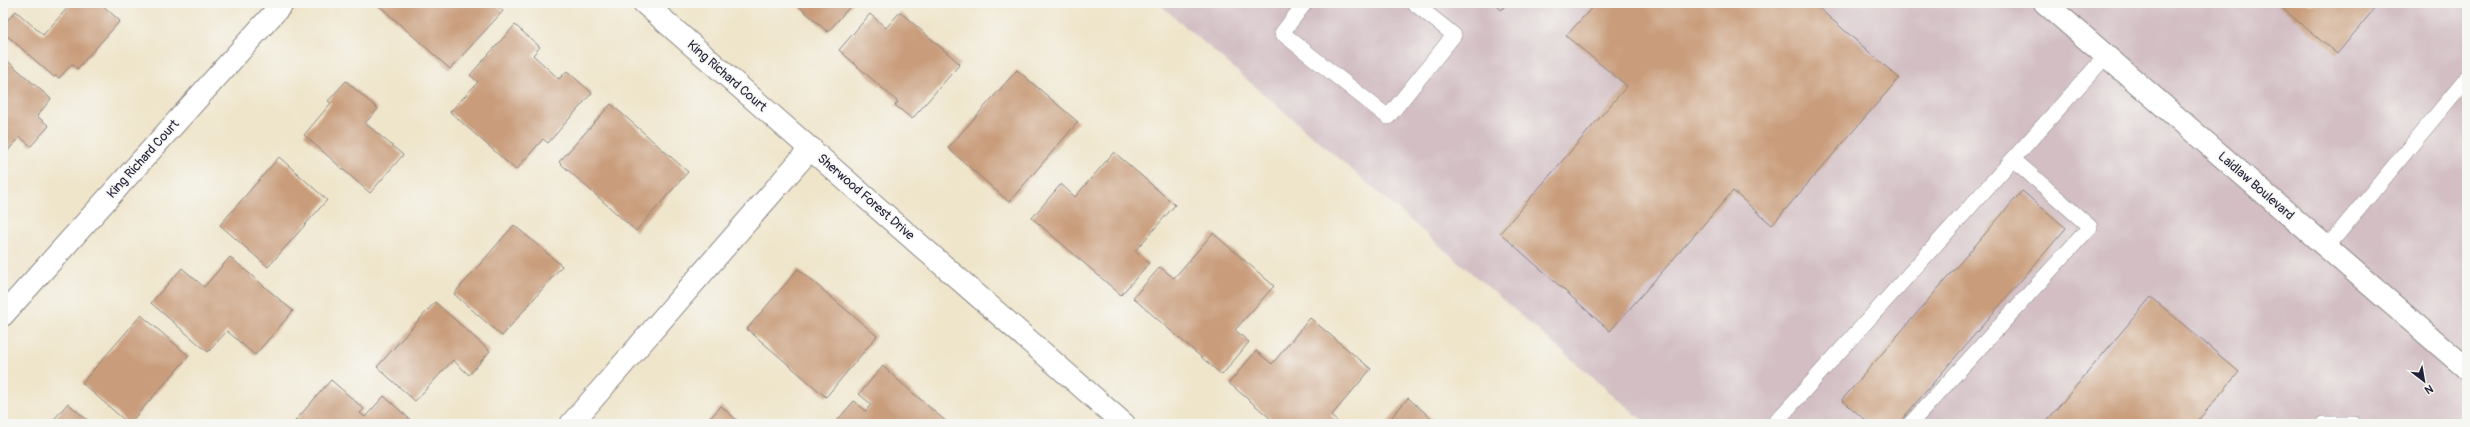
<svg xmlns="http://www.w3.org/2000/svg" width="2470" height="427" viewBox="0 0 2470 427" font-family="Pangolin,sans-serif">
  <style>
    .industrial { fill: #d2bec3 }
    .building { fill: #c99d7c }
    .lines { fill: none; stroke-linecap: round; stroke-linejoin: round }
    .lane-casing { stroke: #888483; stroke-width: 16 }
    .street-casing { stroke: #888483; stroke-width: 24 }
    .lane { stroke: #fff; stroke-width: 15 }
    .street { stroke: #fff; stroke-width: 22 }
    .labels { text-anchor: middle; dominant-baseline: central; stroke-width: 3; stroke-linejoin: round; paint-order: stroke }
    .street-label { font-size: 13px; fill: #22223b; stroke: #f6f6f2 }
  </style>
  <rect width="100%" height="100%" fill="#f6f6f2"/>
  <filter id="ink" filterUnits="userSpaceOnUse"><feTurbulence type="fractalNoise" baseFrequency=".025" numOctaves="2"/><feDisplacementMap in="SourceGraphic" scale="8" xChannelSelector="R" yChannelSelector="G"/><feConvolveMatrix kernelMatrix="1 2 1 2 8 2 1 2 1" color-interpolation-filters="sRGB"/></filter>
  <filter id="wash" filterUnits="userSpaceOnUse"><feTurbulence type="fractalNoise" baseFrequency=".012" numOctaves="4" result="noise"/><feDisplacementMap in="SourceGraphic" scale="16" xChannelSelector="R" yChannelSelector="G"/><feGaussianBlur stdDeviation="0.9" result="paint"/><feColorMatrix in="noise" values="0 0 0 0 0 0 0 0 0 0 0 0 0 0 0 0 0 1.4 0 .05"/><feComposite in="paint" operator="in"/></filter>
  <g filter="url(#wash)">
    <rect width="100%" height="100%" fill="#efe5cb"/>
    <path class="industrial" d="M1158 3H2467V424H1647Z"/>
    <g id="blocks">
      <path class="building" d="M72 3H100L120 21 77 69 72 64 59 78 56 76 54 77 3 32V25L16 11 43 35Z
        M376 3H494L503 11 450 69Z
        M795 3H853L828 32Z
        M1494 3H1508L1501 10Z
        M1596 3H1813L1899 78 1772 225 1733 191 1610 331 1500 233 1627 86 1566 36Z
        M2276 3H2379L2337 54Z
        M900 12 960 64 912 119 895 105 898 102 839 50 870 14 886 28Z
        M515 25 540 47 533 55 559 79 567 71 592 93 548 143 543 139 516 170 450 112 478 82 470 75Z
        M3 57 51 99 37 116 49 126 31 146 20 137 3 156Z
        M1017 70 1078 122 1009 202 948 148Z
        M346 81 378 109 365 123 403 155 370 193 304 135 331 103 328 101Z
        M611 104 688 172 636 231 559 162Z
        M1114 152 1175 205 1135 251 1149 263 1121 295 1032 218 1061 184 1075 197Z
        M279 157 327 200 268 267 220 225Z
        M2022 191 2066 228 1898 424H1870L1842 400Z
        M514 225 562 266 502 336 454 294Z
        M1213 233 1274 286 1235 330 1249 342 1222 375 1133 298 1160 267 1174 278Z
        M230 257 293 311 255 355 227 331 208 352 151 303 182 268 204 287Z
        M798 269 877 336 826 397 747 329Z
        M2151 297 2239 372 2195 424H2044Z
        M435 302 490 351 469 375 453 360 415 401 377 367Z
        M141 315 189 356 129 424 82 383Z
        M1310 318 1371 369 1331 416 1340 424H1277L1229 383 1256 351 1272 364Z
        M883 366 899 381 949 424H834L854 401 866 411 871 404 859 394Z
        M331 380 364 409 360 413 365 417 384 396 415 424H298L295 421Z
        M1408 398 1438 424H1386Z
        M68 403 71 406 92 424H50Z
        M721 406 741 424H705Z"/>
    </g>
  </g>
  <g filter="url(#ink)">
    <use href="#blocks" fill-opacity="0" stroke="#888483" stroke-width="1"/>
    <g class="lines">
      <defs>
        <path id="lane" d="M1305 3 1282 33 1388 117 1454 35 1414 3
          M2327 247 2467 78
          M1774 424 2106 56
          M1910 424 2090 227 2013 159
          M2323 424H2354"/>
        <path id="street" d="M644 3 1124 424
          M2045 3 2467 369
          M3 315 283 3
          M571 424 811 148"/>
      </defs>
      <use href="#lane" class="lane-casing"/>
      <use href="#street" class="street-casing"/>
      <use href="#lane" class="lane"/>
      <use href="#street" class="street"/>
    </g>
  </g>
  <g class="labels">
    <g class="street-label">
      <text transform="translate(727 76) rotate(41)">King Richard Court</text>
      <text transform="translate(143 159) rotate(-48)">King Richard Court</text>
      <text transform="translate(2256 186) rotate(41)">Laidlaw Boulevard</text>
      <text transform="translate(866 197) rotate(41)">Sherwood Forest Drive</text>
    </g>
  </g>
  <rect width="2470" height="427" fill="none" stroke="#f6f6f2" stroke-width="16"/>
  <g transform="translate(2424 381) rotate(149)" stroke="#f6f6f2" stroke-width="3" paint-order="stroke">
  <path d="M0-3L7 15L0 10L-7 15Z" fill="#22223b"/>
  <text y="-6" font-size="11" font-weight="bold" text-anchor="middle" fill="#22223b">N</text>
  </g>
</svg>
